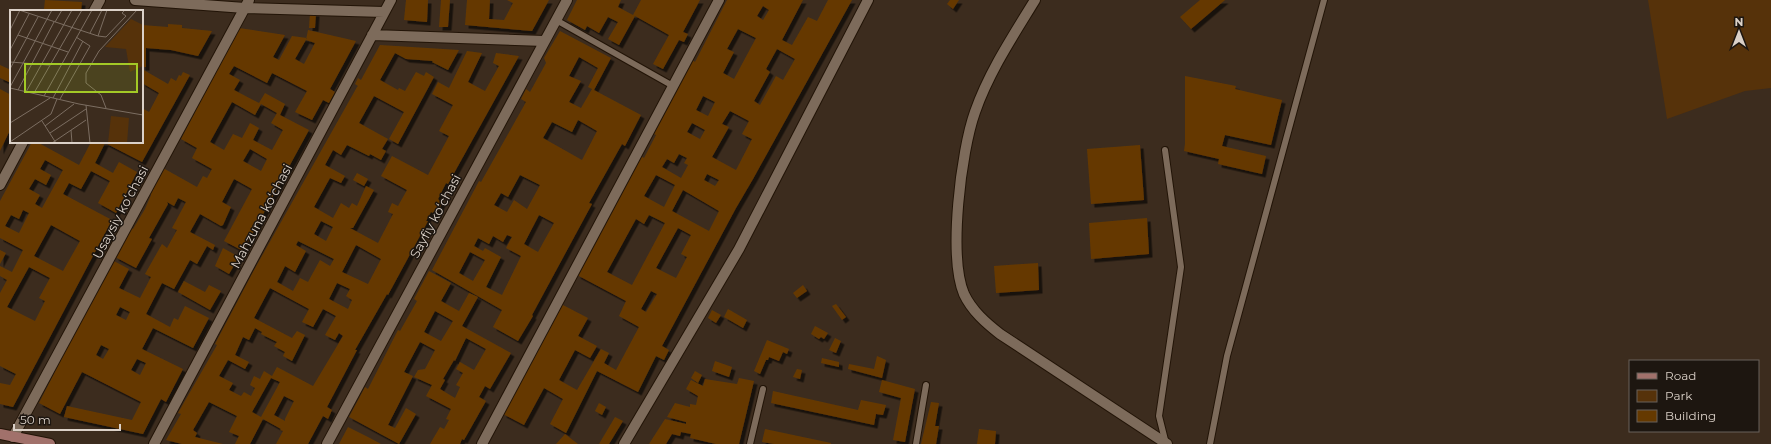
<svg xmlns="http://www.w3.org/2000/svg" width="1771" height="444" viewBox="0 0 1771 444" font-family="Montserrat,sans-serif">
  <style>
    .green { fill: #56320a }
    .building { fill: #653900; fill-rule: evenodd; filter: url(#shadow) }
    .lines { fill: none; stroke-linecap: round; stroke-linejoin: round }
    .service-casing { stroke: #221407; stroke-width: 8 }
    .minor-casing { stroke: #221407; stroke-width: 12 }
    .secondary-casing { stroke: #221407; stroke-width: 12 }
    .service { stroke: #7d6b5b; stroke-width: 6 }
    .minor { stroke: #7d6b5b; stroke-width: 10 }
    .secondary { stroke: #a1716b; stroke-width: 10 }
    .labels { text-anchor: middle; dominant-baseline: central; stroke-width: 3; stroke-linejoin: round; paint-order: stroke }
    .street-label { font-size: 13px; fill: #dbd1c8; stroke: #1d1610 }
    .inset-road { fill: none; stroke: #7c6e62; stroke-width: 1 }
    .view { fill: #a3c926; fill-opacity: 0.15; stroke: #a3c926; stroke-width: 2 }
    .inset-edge { fill: none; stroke: #dbd1c8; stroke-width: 2 }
  </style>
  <defs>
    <filter id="shadow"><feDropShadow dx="3.5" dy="3.5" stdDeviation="0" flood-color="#0009"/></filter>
  </defs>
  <rect width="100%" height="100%" fill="#3c2c1e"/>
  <path class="green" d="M1648 0H1771V88L1745 91 1667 119Z"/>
  <path class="building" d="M45 0 82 2 81 11 44 9Z
    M406 0H428L427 22 404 20Z
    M441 0H450L448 27H439Z
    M467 0H490L489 19 504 20 513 3 507 0H549L532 31 465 25Z
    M577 0H621L618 7 633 15 641 0H700L683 32 688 34 684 42 679 40 663 69 653 64 669 35 635 16 619 45 608 39 618 22 608 17 599 33 587 26 585 30 567 20Z
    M727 0H803L782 40 792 45 808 17 817 21 828 0H852L753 179 736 208 662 346 669 350 664 360 656 356 638 392 597 371 566 433 550 424 563 399 544 388 524 425 503 414 559 303 588 318 578 336 597 346 590 358 575 350 559 380 577 390 601 349 609 353 604 363 616 370 639 327 619 316 626 301 577 275 641 156 644 158 656 135 654 134 673 98 671 96 691 59 695 62ZM763 6 769 10 763 20 757 16ZM738 29 756 38 734 79 723 73 734 52 727 49ZM777 49 795 59 783 80 776 76 760 105 754 101 770 72 766 69ZM703 96 715 102 708 116 696 110ZM730 111 749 121 742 134 752 139 736 170 712 157 729 127 722 124ZM692 123 705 130 700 139 687 132ZM679 154 687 158 684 163 688 165 681 178 662 167 667 159 674 163ZM707 174 719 180 715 186 704 180ZM656 175 675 185 664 207 644 196ZM683 190 719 211 709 231 672 211ZM649 215 665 223 632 285 607 272 636 219 644 224ZM678 228 691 235 681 254 687 257 676 278 656 268ZM651 291 657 294 646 312 641 309Z
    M950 0H959L953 9 947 4Z
    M1200 0H1225L1191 29 1180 17Z
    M310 13H316L315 28H309Z
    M168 24 182 25V28L212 31 198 56 171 50 146 48V67H142V25L168 27Z
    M239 28 285 35 273 57 279 60 292 36 307 38 295 59 304 64 315 43 306 40 308 30 356 41 330 89 335 92 329 103 323 100 312 120 295 112 307 91 272 73 267 83 234 66 229 74 240 80 234 90 259 103 265 93 285 104 280 115 309 130 243 251 224 241 252 189 234 179 222 202 231 207 223 225 221 226 200 214 190 232 215 245 213 250 207 246 197 264 190 260 174 289 162 283 146 314 170 327 174 318 178 320 185 306 209 318 193 348 153 328 142 349 183 369 166 402 161 399 143 434 64 417 67 406 132 420 141 402 82 372 60 414 39 403 112 260 129 269 119 288 140 298 151 277 145 274 162 244 167 248 177 230 172 228 186 202 178 198 174 206 167 202 168 204 149 238 152 239 136 268 115 257 131 228 133 229 145 209 151 195 149 194 163 168 197 187 203 176 207 178 212 169 192 158 197 148 181 139ZM232 102 255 115 261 104 277 113 271 123 283 130 272 150 253 140 259 128 250 123 242 138 233 134 224 150 210 142ZM250 149 267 159 261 171 243 161ZM120 307 130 312 126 320 116 315ZM101 345 109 349 103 359 96 355ZM137 359 146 363 140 375 131 370Z
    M560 31 611 58 594 90 641 115 625 146 622 144 589 203 592 204 532 315 533 316 518 341 493 327 502 310 432 270 479 181 481 182 526 102 521 99 526 89 530 92 546 63 544 58ZM579 57 598 68 588 87 592 89 581 108 569 102 581 81 569 76ZM578 120 597 131 582 160 543 138 552 122 572 132ZM520 175 540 185 527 209 514 200 507 212 494 205 501 193 508 197ZM539 215 554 223 538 252 524 244ZM507 235 512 237 506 248 521 256 502 295 486 287 501 257 485 248 483 251 474 246 478 238 489 244 493 236 503 242ZM470 252 485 260 473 281 459 273Z
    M380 45 459 50 448 70 432 62 433 61 406 59 395 53 380 80 398 90 399 88 405 91 416 72 424 76 426 72 434 77 398 144 389 139 404 112 374 96 359 123 388 139 382 149 386 151 381 160 370 154 369 156 347 145 341 155 333 150 325 165 345 176 341 183 330 178 314 207 333 218 341 203 349 208 352 203 357 206 366 186 374 190 353 228H350L378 243 393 214 388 212 392 203 398 206 407 190 381 176 392 156 428 175 449 136 439 131 453 105 432 94 438 82 449 88 467 51 482 53 468 82 485 91 499 66 493 63 496 53 519 56 448 184 446 183 438 199 442 203 437 213 434 211 433 213 431 212 426 221H428L388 295 387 294 355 350H357L327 407 332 410 328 419 323 416 308 444H276L283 431 280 430 281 429 263 419 250 444H235L239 436 229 432 237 416 209 402 193 430 197 433 195 437 223 444H182L166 440 181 414 178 413 217 345 215 344 254 270 357 87 358 86 355 84 358 78 361 80ZM321 221 333 227 326 241 314 234ZM298 241 334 259 330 266 320 260 308 282 300 278 293 291 277 282 285 266 295 272 306 251 296 245ZM356 245 381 259 368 284 342 272ZM337 283 350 289 346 296 352 300 348 309 329 299ZM270 288 309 309 302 322 313 327 323 309 336 316 325 335 335 340 339 333 343 336 313 386 277 367 272 376 264 371 260 379 254 376 250 385 255 388 251 396 244 392 241 396 229 390 233 383 219 376 228 360 245 369 249 362 235 355 243 337 249 340 255 328 262 332 261 334 277 342 274 346 285 352 283 356 292 361 305 335 297 331 292 338 254 318ZM271 378 280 382 261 417 252 412ZM284 396 294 401 285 419V421L274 415Z
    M0 65 11 70V83L0 78Z
    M142 69 168 84 171 78 176 81 179 75 181 76 183 72 190 75 142 162 105 143 95 163 113 173 119 162 137 172 116 213 98 203 110 181 91 171 81 189 69 183 63 194 112 220 13 407 0 404V383L10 385 16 374 0 366V293L7 280 0 276V266L12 272 23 250 0 238V201L32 142H37L79 165 90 144 87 142H142V108L149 112 159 93 142 83ZM45 160 63 170 42 208 35 204 40 195 29 189 35 179 46 185 51 175 40 169ZM23 210 29 213 19 233 5 226 11 215 19 219ZM51 225 80 241 63 271 34 256ZM29 267 50 278 39 298 45 301 35 321 7 307Z
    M1185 76 1236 86 1235 89 1282 100 1271 145 1225 135 1222 146 1266 156 1262 174 1218 164 1219 159 1184 151 1185 144Z
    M0 89 11 95V128L0 151Z
    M1140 145 1144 200 1091 204 1087 149Z
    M357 173 368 179 364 186 353 180Z
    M1147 218 1149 254 1091 259 1089 223Z
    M223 248 239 257 229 274 215 266Z
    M0 250 6 253 0 264Z
    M1038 263 1039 290 996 293 994 266Z
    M429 271 451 283 441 301 459 311 469 293 478 297 462 326 511 353 490 389 485 386 479 397 486 401 464 440 462 439 460 444H430L440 427 444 429 449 420 446 419 451 409 426 396 432 385 414 377 418 370 425 369 435 350 420 342 404 372 413 376 388 425 395 428 406 408 416 414 399 444 349 417 365 387 368 389 398 330 400 331 417 301 414 299ZM435 311 453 321 441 341 424 332ZM466 338 486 349 474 370 460 362 456 369 463 373 456 385 460 387 455 398 440 389 445 380 443 379 454 360 455 361Z
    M184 281 205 292 209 285 221 291 210 310 178 292Z
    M803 285 807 291 797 298 793 293Z
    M836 304 846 317 842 320 832 306Z
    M728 309 747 320 743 328 724 317Z
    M712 310 721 315 716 323 708 318Z
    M815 326 828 333 824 339 821 337 819 339 811 334Z
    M835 338 841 341 836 353 829 350Z
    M767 340 789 349 787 354 783 352 779 361 769 357 768 360H766L760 374 754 371Z
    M877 356 886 360 882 378 848 369 849 364 874 369Z
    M822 358 839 362V367L821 363Z
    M715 361 732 367 729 377 712 371Z
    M797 369 802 370 800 379 793 377Z
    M695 371 702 375 698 383 691 378Z
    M739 378 754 381 739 444H716L690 438 691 434 681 432 680 436 672 434 666 444H649L665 419 686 424V422L667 417 675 403 690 407V404L696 405 698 396 686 389 691 380 703 386 705 379 737 384Z
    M882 380 915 389 905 442 893 440 901 398 879 392Z
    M773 391 858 410 861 400 886 405 883 415 876 414 874 425 771 403Z
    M931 402 939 403 935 426H939L936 444H921Z
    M599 403 606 407 602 415 595 411Z
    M615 417 623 421 609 444H599Z
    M348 427 368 437 381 444H339Z
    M765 429 831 443V444H774L762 442Z
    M979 429 996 431 995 444H977Z
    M565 434 578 444H556Z"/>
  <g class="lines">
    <defs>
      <path id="service" d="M556 20 673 86
        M1165 150 1181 267 1159 416 1166 444
        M750 444 763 389
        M916 444 926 385
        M1210 444 1227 356 1324 0"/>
      <path id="minor" d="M135 0 245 8 384 12
        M1035 0C1013 36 989 72 975 112 961 151 948 256 964 294 972 311 986 323 1000 334L1167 444
        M94 11 100 0
        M372 35 544 41
        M0 185 23 142
        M13 437 249 0
        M154 444 391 0
        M327 444 567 0
        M482 444 719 0
        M624 444 739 249 868 0"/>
      <path id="secondary" d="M0 434 50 444"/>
    </defs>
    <use href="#service" class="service-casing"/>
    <use href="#minor" class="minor-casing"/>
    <use href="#secondary" class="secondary-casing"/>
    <use href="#service" class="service"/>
    <use href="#minor" class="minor"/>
    <use href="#secondary" class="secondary"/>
  </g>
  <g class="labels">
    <g class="street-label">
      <text transform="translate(120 212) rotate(-62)">Usaysiy koʻchasi</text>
      <text transform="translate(261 216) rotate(-62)">Mahzuna koʻchasi</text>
      <text transform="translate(435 216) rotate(-62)">Sayfiy koʻchasi</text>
    </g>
  </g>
  <g transform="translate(10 10)">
    <rect width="133" height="133" fill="#3c2c1e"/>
    <path d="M121 9 133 15V56L120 62 116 39 95 37ZM101 106 119 108 117 133H98Z" fill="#56320a"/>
    <path class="inset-road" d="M9 0 88 26 97 0M45 12 52 0M0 20 10 0M80 23 92 0M8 25 58 42M88 26 96 27 116 6 112 3 115 0M0 40 19 4M0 52 39 55M0 59 28 7M0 77 42 0M0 78 69 94 133 105M8 80 44 12M16 82 62 0M24 83 72 0M34 86 82 0M43 88 73 31M50 89 80 36 66 27M76 95 80 133M96 98 91 85 76 73V63L89 41 127 0M32 111 46 133M0 113 40 88M35 116 64 94M61 120 62 133M40 123 76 99M0 132 41 104 47 89M42 133 76 110"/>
    <path class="view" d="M15 54H127V82H15Z"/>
    <rect width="133" height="133" class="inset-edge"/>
  </g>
  <rect x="1629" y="360" width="130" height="72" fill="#1d1610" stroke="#69615a"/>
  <rect x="1637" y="373" width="20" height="6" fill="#a1716b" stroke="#69615a"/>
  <text x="1665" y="380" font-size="12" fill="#dbd1c8">Road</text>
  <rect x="1637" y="390" width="20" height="12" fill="#56320a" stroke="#69615a"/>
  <text x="1665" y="400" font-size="12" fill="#dbd1c8">Park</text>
  <rect x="1637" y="410" width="20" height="12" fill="#653900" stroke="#69615a"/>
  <text x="1665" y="420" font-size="12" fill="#dbd1c8">Building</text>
  <g transform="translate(1739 32)" stroke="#1d1610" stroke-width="3" paint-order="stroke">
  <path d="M0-3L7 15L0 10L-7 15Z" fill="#dbd1c8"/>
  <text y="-6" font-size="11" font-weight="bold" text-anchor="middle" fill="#dbd1c8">N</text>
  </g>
  <path d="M14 424v6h106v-6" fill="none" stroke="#dbd1c8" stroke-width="2"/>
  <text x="20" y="424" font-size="12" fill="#dbd1c8" stroke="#1d1610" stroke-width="3" paint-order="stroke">50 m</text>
</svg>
